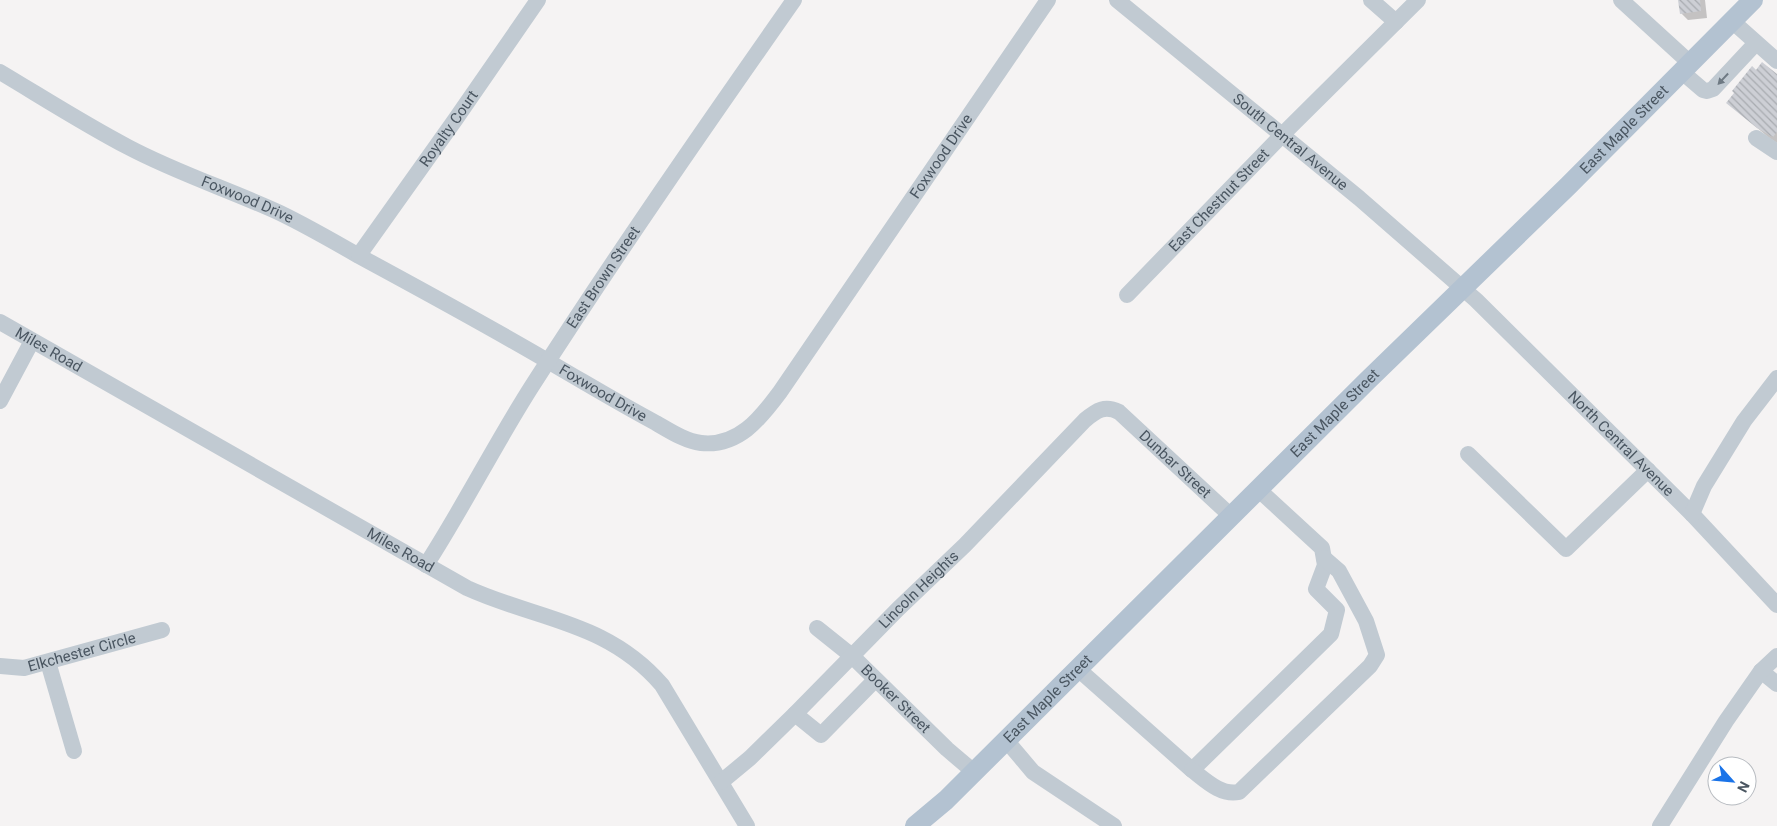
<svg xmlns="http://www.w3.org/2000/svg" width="1777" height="826" viewBox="0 0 1777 826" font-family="Roboto,sans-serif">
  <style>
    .shadow { fill: #0003 }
    .building { fill: url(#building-back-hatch) }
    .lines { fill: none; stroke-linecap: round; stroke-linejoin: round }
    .minor { stroke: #c1cad2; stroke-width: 16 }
    .major { stroke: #b3c2d1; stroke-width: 20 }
    .oneway { fill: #6e7983 }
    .labels { text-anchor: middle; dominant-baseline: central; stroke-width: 5; stroke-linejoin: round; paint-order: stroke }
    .street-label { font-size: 15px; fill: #4a5661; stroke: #fff }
  </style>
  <defs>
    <pattern id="building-back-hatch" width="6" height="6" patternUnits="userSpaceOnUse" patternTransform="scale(1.25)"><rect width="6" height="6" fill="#cdcfd5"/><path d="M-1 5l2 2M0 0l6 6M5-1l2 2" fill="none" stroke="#a8abb0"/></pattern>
  </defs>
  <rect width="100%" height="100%" fill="#f5f3f3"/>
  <path class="shadow" d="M1680 0H1705L1707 18 1688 20 1681 13Z
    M1756 72 1777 76V143L1768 137 1728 103Z"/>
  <path class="building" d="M1678 0H1700L1701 11 1680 14Z
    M1762 62 1777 74V132L1773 137 1757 128 1726 103 1734 93 1732 91 1752 66 1756 70Z"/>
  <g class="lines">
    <g class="minor">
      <path id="s1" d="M1117 0 1359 198 1476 300 1692 514 1777 605"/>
      <path d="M1371 0 1396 22"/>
      <path d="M1621 0 1690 63"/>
      <path d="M1732 21 1777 61"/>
      <path id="s2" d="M0 72C42 97 84 124 128 147 177 173 230 190 280 213 307 226 333 241 359 256 427 293 496 330 563 370 594 388 624 406 656 423 670 431 685 441 701 443 738 447 760 419 780 392L1048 0"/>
      <path d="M1682 72 1703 90 1707 91 1713 89 1756 43"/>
      <path d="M1756 138 1777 152"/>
      <path id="s3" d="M359 255 455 120 538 0"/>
      <path id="s4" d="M1127 295 1288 129 1418 0"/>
      <path id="s5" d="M0 322 467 588C537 620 607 621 662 685L747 826"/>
      <path d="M0 401 32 341"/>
      <path d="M1468 454 1566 549 1648 470"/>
      <path d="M1692 514 1704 486 1744 421 1777 378"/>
      <path id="s6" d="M426 565C464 506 495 444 532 386 616 255 705 127 794 0"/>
      <path id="s7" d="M817 628 852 656 947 749 974 772"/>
      <path d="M48 662 74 751"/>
      <path id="s8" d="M0 666 24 668 162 630"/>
      <path d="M1078 669 1192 770 1331 634 1337 610 1316 589 1325 565 1322 548 1258 489"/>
      <path d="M1761 671 1777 684"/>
      <path d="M795 714 821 735 875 680"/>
      <path d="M1006 740 1033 772 1114 826"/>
      <path d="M1192 770C1205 780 1221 796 1239 792L1370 666 1377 655 1366 621 1339 571 1324 558"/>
      <path id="s9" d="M721 782 750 758 795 714 898 609 965 545 1085 420C1097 410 1105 405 1119 412L1231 516"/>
      <path d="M1660 826 1726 721 1761 671 1777 656"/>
    </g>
    <path class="major" id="s10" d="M915 826 946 800 1367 381 1568 186 1753 0"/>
  </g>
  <defs><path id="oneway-solid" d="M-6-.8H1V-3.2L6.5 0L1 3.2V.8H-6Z" transform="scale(1.25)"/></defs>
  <use class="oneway" href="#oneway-solid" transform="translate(1723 79) rotate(133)"/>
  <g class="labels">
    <g class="street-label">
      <text stroke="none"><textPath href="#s3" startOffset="155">Royalty Court</textPath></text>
      <text stroke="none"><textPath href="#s10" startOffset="994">East Maple Street</textPath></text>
      <text stroke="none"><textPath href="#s1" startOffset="224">South Central Avenue</textPath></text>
      <text stroke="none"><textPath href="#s2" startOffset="1179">Foxwood Drive</textPath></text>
      <text stroke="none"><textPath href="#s4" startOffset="132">East Chestnut Street</textPath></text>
      <text stroke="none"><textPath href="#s2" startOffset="279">Foxwood Drive</textPath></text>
      <text stroke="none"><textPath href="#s6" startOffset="338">East Brown Street</textPath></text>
      <text stroke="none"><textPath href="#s5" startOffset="56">Miles Road</textPath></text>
      <text stroke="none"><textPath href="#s2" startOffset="684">Foxwood Drive</textPath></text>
      <text stroke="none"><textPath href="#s10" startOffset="589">East Maple Street</textPath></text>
      <text stroke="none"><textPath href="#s1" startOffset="672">North Central Avenue</textPath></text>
      <text stroke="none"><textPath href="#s9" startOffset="628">Dunbar Street</textPath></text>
      <text stroke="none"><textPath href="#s5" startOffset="461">Miles Road</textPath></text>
      <text stroke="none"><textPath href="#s9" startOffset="276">Lincoln Heights</textPath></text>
      <text stroke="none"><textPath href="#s8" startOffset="84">Elkchester Circle</textPath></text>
      <text stroke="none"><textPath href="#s7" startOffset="106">Booker Street</textPath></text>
      <text stroke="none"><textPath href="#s10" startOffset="184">East Maple Street</textPath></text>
    </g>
  </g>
  <g transform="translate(1732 781) rotate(117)"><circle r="24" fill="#ffffff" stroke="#b7bbc0"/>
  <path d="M0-4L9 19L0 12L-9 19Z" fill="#1a73e8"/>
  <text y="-8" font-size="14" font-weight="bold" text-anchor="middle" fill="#4a5661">N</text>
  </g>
</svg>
